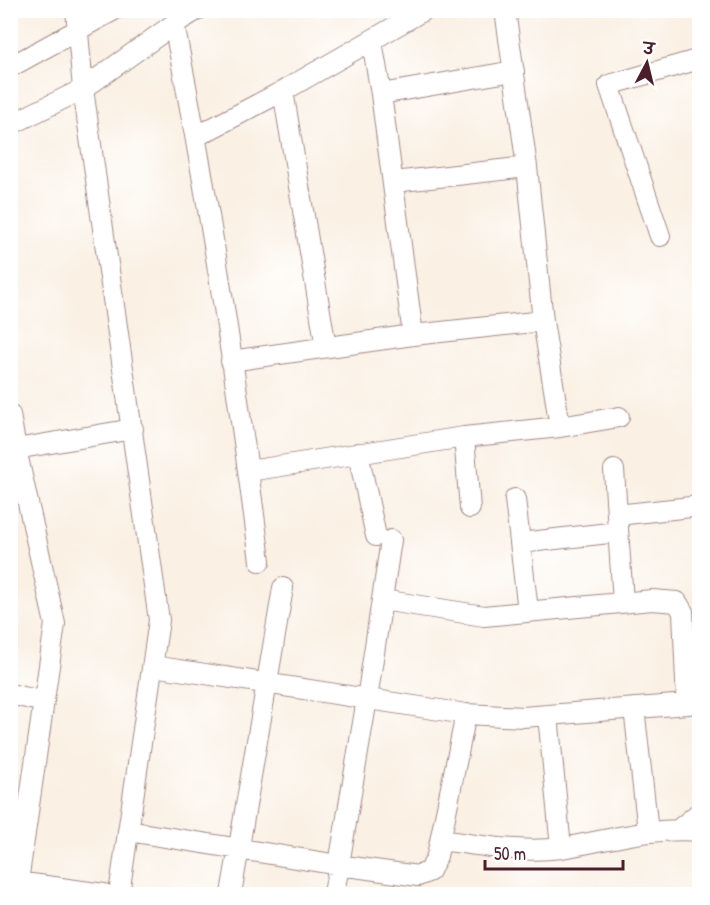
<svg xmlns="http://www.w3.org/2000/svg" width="710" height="905" viewBox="0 0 710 905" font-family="'Patrick Hand','Playpen Sans Deva',sans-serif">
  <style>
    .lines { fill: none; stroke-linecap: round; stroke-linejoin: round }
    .minor-casing { stroke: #a28887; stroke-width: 22 }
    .minor { stroke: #fff; stroke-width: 20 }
  </style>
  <rect width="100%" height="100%" fill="#fff"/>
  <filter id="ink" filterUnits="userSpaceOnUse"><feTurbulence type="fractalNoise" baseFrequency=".0167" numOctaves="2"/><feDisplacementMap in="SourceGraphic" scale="12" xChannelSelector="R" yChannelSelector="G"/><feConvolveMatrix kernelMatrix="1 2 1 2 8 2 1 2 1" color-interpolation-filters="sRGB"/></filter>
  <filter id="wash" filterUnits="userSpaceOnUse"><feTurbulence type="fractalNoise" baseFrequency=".008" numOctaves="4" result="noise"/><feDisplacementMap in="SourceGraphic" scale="24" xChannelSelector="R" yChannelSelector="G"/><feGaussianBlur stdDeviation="1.35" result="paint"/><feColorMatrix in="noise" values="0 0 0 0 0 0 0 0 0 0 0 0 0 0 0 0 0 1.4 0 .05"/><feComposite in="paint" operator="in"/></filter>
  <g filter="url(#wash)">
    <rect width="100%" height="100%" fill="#faf0e3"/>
  </g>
  <g filter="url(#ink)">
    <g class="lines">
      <defs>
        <path id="minor" d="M76 10 83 89 159 620 119 894
          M505 10 527 167 543 321 560 427
          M174 24C209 201 237 381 260 561
          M372 41 381 94 413 335
          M10 67 114 10
          M283 91 326 347
          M381 94 514 71
          M10 125 83 89 174 24 197 10
          M197 136 283 91 424 10
          M394 182 527 167
          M660 236 609 85 700 59
          M231 361 413 335 543 321
          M10 415 16 449 55 624 18 882
          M464 437 470 508
          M10 450 133 429
          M358 453 376 536
          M614 470 623 602
          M249 471 464 437 560 427 619 417
          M515 499 528 611
          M617 515 700 506
          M520 543 618 532
          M382 600 484 616 652 600 677 602 683 612 687 704
          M153 666 466 714 523 717 700 703
          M10 694 44 702
          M634 708 648 831
          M548 715 561 848
          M678 830 700 812
          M128 831 339 865 418 876 430 871 437 856 466 714
          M442 840C482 846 521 853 562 848 611 840 647 827 700 831
          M10 881 104 894
          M231 894 283 588
          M334 894 367 699 391 540"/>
      </defs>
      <use href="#minor" class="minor-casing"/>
      <use href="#minor" class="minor"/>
    </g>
  </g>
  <rect width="710" height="905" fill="none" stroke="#fff" stroke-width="36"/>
  <g transform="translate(647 63) rotate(7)" stroke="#ffffff" stroke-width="4.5" paint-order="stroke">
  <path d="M0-4.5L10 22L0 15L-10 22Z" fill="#4a1f2b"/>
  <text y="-9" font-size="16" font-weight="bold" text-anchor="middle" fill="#4a1f2b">उ</text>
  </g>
  <path d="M485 860v9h138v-9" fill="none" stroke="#4a1f2b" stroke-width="3"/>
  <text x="494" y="860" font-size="18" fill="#4a1f2b" stroke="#ffffff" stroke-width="4.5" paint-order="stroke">50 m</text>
</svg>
